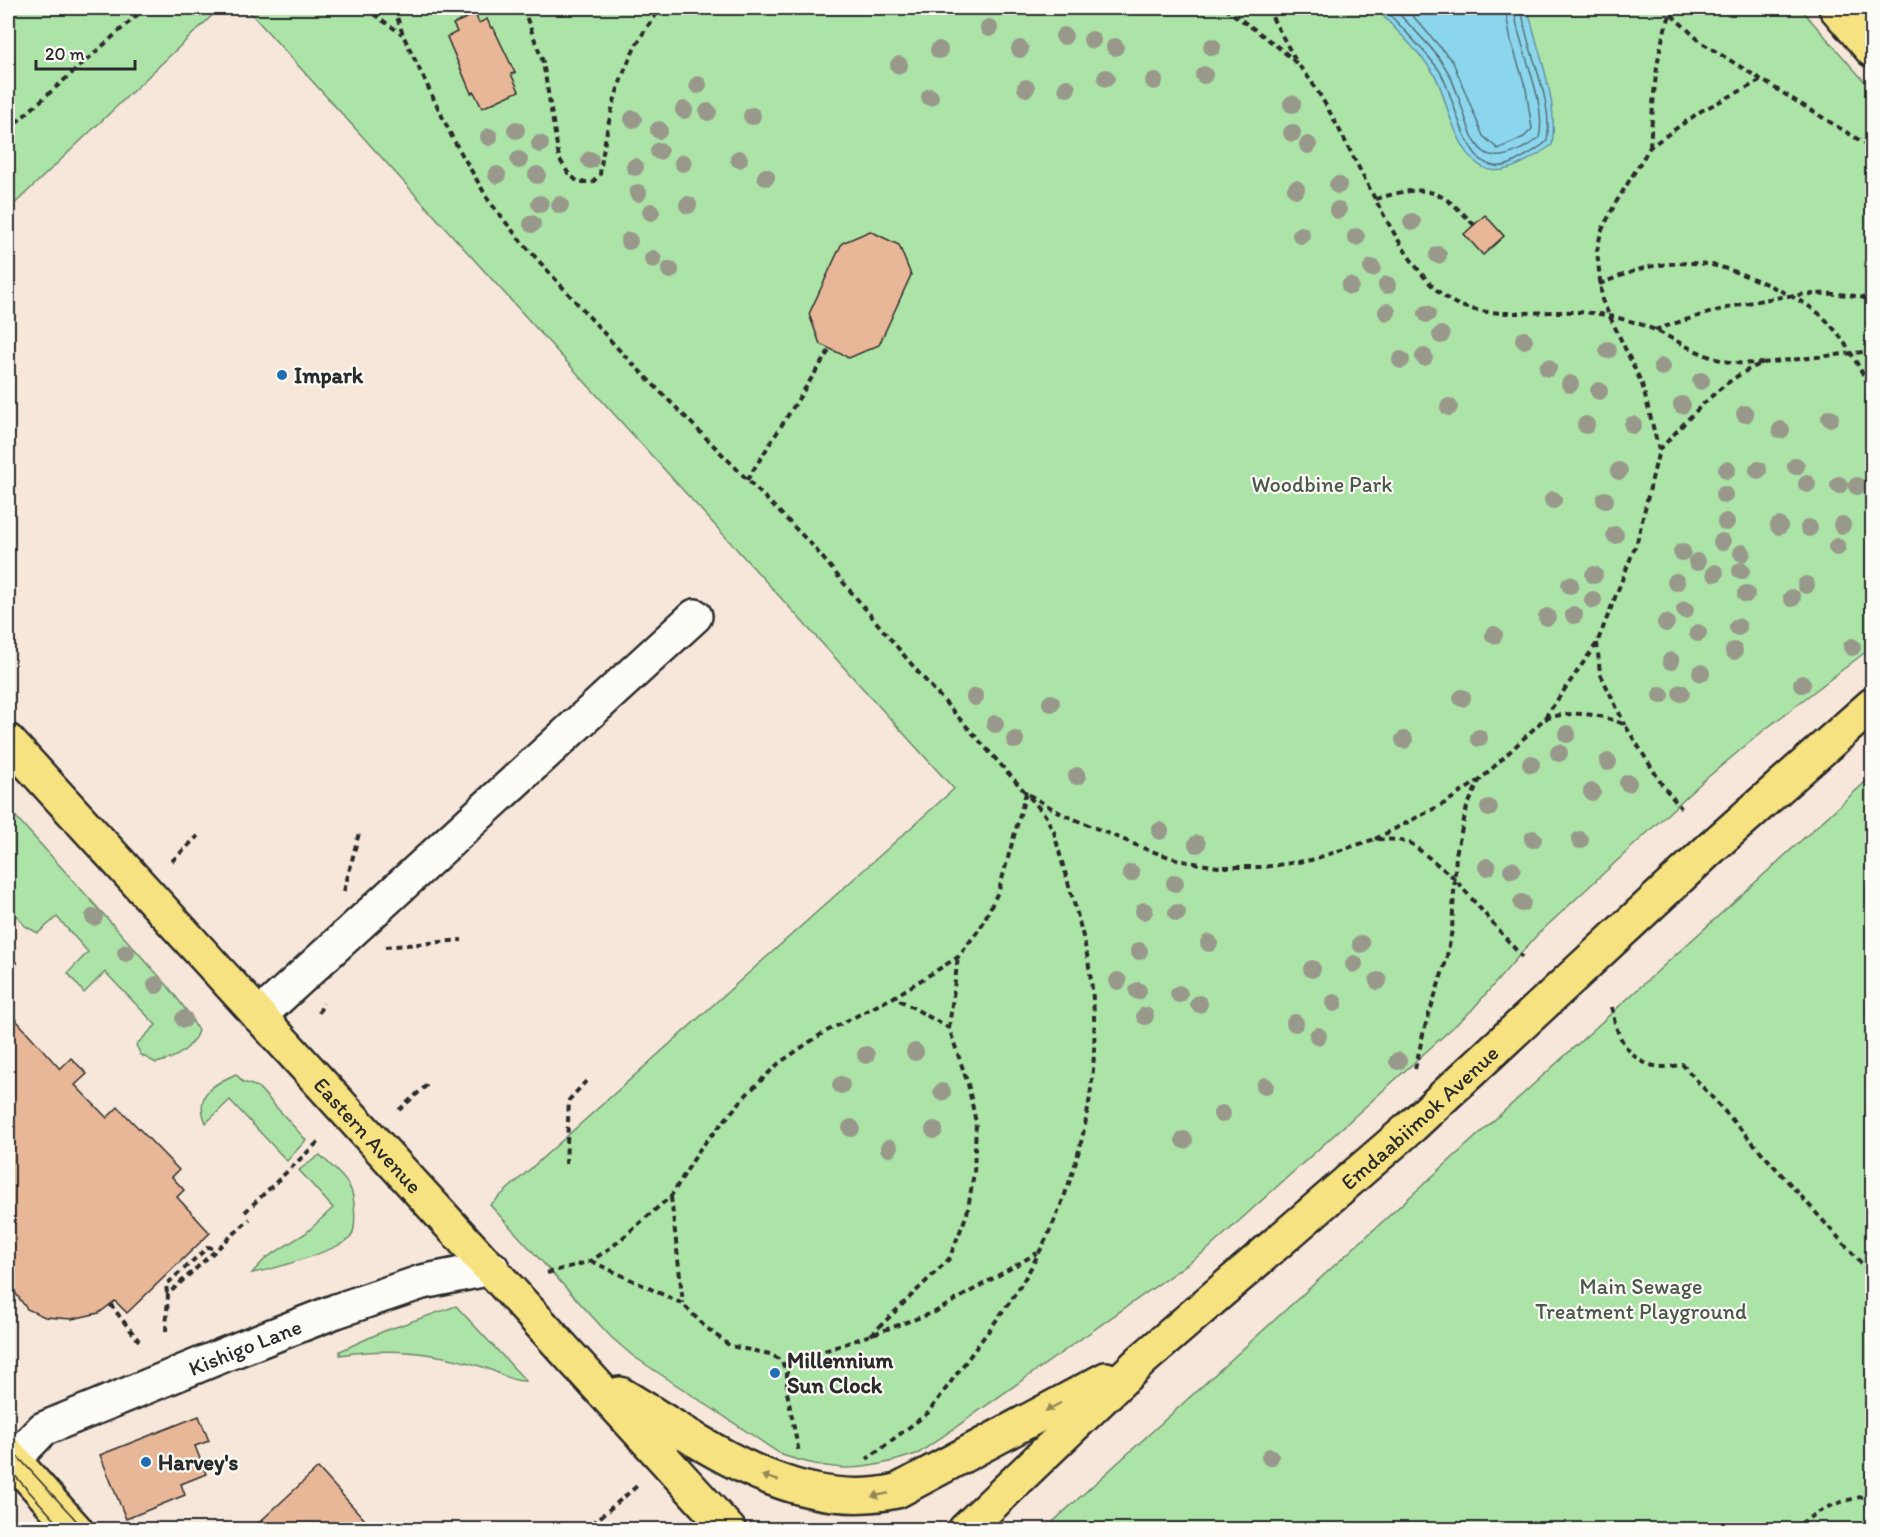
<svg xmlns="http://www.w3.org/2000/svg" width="1880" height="1537" viewBox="0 0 1880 1537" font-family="Itim,sans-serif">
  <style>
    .green { fill: #ace4a8; stroke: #6c886a; stroke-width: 1.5 }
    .water { fill: #8cd6ed; stroke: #65929f; stroke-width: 1.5 }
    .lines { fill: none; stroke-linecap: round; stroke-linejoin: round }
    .shore { stroke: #526f79; stroke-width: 1.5 }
    .building { fill: #e7b798; stroke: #2b2b2b; stroke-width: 1.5 }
    .minor-casing { stroke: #2b2b2b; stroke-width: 38 }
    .major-casing { stroke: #2b2b2b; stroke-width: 38 }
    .highway-casing { stroke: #2b2b2b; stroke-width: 38 }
    .path { stroke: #2b2b2b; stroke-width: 4; stroke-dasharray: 6 4.5; stroke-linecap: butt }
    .minor { stroke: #fdfcf7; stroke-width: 33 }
    .major { stroke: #f7e281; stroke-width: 33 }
    .highway { stroke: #f7e281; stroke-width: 33 }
    .tram { stroke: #2b2b2b; stroke-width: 1.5 }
    .tree { fill: #98998b }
    .oneway { fill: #918656 }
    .poi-dot { fill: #1f6fb2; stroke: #fdfcf7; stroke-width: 2 }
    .labels { text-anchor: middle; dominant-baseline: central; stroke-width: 4.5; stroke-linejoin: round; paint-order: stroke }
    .poi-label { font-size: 22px; font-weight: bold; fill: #2b2b2b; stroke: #fdfcf7; text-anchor: start }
    .park-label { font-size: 22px; fill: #4b594a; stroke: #fdfcf7 }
    .street-label { font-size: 22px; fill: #2b2b2b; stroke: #fdfcf7 }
  </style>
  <rect width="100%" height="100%" fill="#f6e7da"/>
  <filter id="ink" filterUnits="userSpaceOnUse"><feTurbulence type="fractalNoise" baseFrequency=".0167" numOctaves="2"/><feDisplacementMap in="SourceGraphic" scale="12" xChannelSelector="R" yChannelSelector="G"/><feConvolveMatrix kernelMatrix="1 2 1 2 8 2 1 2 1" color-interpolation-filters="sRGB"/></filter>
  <g filter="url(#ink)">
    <path class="green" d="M8 8H220L8 210Z
      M246 8H1800L1872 90V647L1763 731 1702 782 1537 935 1471 1011 1207 1250 919 1453C864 1472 837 1473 782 1455L633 1356 611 1337 490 1205 954 789Z
      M1872 776V1529H1045Z
      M8 808 167 985 189 1014 198 1031C191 1050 175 1059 156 1063L141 1055 136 1045 156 1025 105 972 84 993 68 973 88 952 57 917 38 933 25 926 8 906Z
      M236 1074 243 1082 258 1087 306 1140 287 1161 230 1100 206 1123C194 1094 212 1085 236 1074Z
      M320 1155C329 1164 343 1175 349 1186 355 1195 358 1232 349 1239 334 1251 272 1270 252 1273L266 1258 306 1233 333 1208 299 1170Z
      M456 1306 526 1381C511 1382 497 1371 483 1367 436 1352 389 1347 340 1355V1351L384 1331Z"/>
    <path class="water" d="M1376 8H1528C1537 52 1559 99 1552 145 1498 182 1475 184 1450 117 1445 103 1442 87 1434 74 1419 50 1394 29 1376 8Z"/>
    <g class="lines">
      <path class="shore" d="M1384 8C1401 28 1423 48 1439 70 1457 96 1465 190 1516 161 1527 155 1539 149 1547 141 1554 95 1525 52 1522 8
        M1394 8C1410 27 1432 45 1445 67 1474 111 1462 193 1539 138 1548 102 1517 45 1514 8
        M1406 8 1453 62 1483 136 1498 149 1524 137 1532 129 1526 89 1511 41 1505 8"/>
    </g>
    <path class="building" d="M475 14 479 23 487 19 491 28 493 27 515 73 511 74 519 91 482 108 474 92 471 93 447 37 457 32 453 24Z
      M1485 215 1504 236 1483 255 1464 234Z
      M870 231 899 245 911 275 879 345 849 358 820 344 809 314 842 243Z
      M8 1011 60 1069 71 1058 87 1074 75 1085 107 1118 118 1107 179 1170 172 1177 184 1190 177 1197 210 1233 127 1313 115 1301 99 1313 72 1319 45 1317 27 1309 8 1283Z
      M199 1416 209 1441 195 1446 206 1474 181 1484 185 1495 126 1519 100 1455Z
      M318 1468 374 1530H251Z"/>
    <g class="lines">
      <defs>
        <g id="minor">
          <path d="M259 1016 695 616"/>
          <path id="s1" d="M13 1460 43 1429 231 1352 336 1311 422 1282 492 1268"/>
        </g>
        <g id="major">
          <path id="s2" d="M8 741 729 1530"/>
          <path d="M620 1394C705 1444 794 1514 897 1491L1106 1379"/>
          <path d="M8 1454 76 1530"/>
          <path id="s3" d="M965 1530 1142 1360 1412 1126 1711 848 1872 705"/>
        </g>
        <path id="highway" d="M1836 8 1872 50"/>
      </defs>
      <use href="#minor" class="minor-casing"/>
      <use href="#major" class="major-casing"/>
      <use href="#highway" class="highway-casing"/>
      <path class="path" d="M365 8 402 34
        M394 8 403 35 453 139 489 201 519 239 621 352 812 545 918 672 1026 793 1062 814 1148 850 1182 861 1218 867H1264L1311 860 1375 839 1398 840 1412 844 1453 877 1522 957
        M523 8 543 62 559 158 568 173 578 182H593L600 174C607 117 623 51 662 8
        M1225 8C1247 25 1282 47 1300 67 1347 120 1399 287 1464 307 1509 321 1564 305 1609 316 1624 319 1643 324 1657 331 1682 343 1707 360 1736 363 1745 364 1755 363 1763 363
        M1267 8 1297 63
        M1664 8 1702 43 1872 148
        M8 130 145 8
        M1650 146C1653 110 1655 46 1671 14
        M1376 199C1425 184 1439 187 1474 225
        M1599 284C1619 277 1640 267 1661 265 1677 263 1696 262 1712 265 1740 271 1804 298 1824 318 1845 339 1858 365 1872 391
        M1655 330C1716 309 1810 281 1872 300
        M1659 450C1690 418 1721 379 1763 363L1872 351
        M747 480 830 349
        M1597 643 1600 673 1625 725
        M1545 719C1571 710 1600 713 1625 725L1663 786 1681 808
        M1375 839 1445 803 1478 781
        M172 861 198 836
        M344 891 359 833
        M385 947 462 940
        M8 970 17 962
        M1612 1007C1616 1045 1640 1077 1682 1064L1872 1275
        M319 1013 323 1003
        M949 1028 958 957
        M1415 1069 1424 1030 1446 961 1452 930 1456 854 1467 807 1479 781 1544 719 1597 643 1637 542 1659 450 1642 384 1602 300 1597 251 1601 232 1615 204 1650 147 1701 111 1760 81
        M399 1110 427 1085
        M566 1164 569 1100 588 1079
        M671 1197 683 1303
        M245 1212 318 1142
        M591 1261 683 1304 703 1325 730 1346 770 1354 781 1360 787 1372V1392L799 1453
        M547 1273 591 1261 613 1246 671 1196 700 1149 747 1094 779 1063 823 1033 894 997 958 957 981 927 999 890 1026 793 1045 815 1054 832C1064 873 1079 914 1087 955 1110 1076 1078 1198 1012 1299L928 1413 867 1459
        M167 1293 166 1285 208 1247 216 1249
        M8 1301 15 1294
        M110 1304 139 1341
        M166 1331 168 1294 250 1219
        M871 1335 949 1259 967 1214 974 1173 976 1123 968 1084 949 1028 894 997
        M785 1365 935 1312 1037 1253
        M592 1524 637 1486
        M1792 1530C1821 1508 1837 1501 1872 1495"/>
      <use href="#minor" class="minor"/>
      <use href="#major" class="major"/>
      <use href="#highway" class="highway"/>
      <path class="tram" d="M8 1446 85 1530
        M8 1468 64 1530"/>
    </g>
    <g class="tree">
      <circle cx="989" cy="28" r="9"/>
      <circle cx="1064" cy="36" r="9"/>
      <circle cx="1092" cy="40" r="9"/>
      <circle cx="1115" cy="47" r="9"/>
      <circle cx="1212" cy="47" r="9"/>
      <circle cx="1020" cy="49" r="9"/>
      <circle cx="939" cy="50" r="9"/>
      <circle cx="899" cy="65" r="9"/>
      <circle cx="1204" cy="75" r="9"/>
      <circle cx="1106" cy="78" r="9"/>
      <circle cx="1154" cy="81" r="9"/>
      <circle cx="698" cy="85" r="9"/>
      <circle cx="1026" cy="88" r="9"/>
      <circle cx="1067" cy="88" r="9"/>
      <circle cx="930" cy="97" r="9"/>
      <circle cx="1292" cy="104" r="9"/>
      <circle cx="684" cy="110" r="9"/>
      <circle cx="708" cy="112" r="9"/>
      <circle cx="752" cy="116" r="9"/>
      <circle cx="633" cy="119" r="9"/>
      <circle cx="516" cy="130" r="9"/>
      <circle cx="659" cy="130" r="9"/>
      <circle cx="1292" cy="133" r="9"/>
      <circle cx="489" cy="137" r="9"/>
      <circle cx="540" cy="144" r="9"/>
      <circle cx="1308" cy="145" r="9"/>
      <circle cx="659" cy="151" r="9"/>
      <circle cx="739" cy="159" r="9"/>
      <circle cx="519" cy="160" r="9"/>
      <circle cx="590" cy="160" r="9"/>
      <circle cx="683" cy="163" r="9"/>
      <circle cx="635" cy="167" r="9"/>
      <circle cx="497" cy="175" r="9"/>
      <circle cx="537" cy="175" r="9"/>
      <circle cx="766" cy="177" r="9"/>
      <circle cx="1338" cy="185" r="9"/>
      <circle cx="1296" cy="189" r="9"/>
      <circle cx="638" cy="193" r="9"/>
      <circle cx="540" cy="204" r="9"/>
      <circle cx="560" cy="205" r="9"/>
      <circle cx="688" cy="205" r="9"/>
      <circle cx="1338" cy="210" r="9"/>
      <circle cx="651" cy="212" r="9"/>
      <circle cx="1412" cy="222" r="9"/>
      <circle cx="532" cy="224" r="9"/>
      <circle cx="1301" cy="235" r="9"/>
      <circle cx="1356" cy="237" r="9"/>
      <circle cx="629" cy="241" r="9"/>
      <circle cx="1438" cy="255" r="9"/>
      <circle cx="653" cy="259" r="9"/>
      <circle cx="1372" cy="268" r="9"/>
      <circle cx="670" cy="270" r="9"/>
      <circle cx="1387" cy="285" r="9"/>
      <circle cx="1350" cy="286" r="9"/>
      <circle cx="1387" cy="312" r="9"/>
      <circle cx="1427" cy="314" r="9"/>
      <circle cx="1441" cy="335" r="9"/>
      <circle cx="1524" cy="340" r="9"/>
      <circle cx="1608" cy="350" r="9"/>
      <circle cx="1424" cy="357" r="9"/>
      <circle cx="1401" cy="360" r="9"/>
      <circle cx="1662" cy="367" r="9"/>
      <circle cx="1548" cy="368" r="9"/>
      <circle cx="1701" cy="381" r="9"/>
      <circle cx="1570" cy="384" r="9"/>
      <circle cx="1599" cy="391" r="9"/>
      <circle cx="1682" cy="405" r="9"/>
      <circle cx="1449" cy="407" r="9"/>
      <circle cx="1745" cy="414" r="9"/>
      <circle cx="1830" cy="418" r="9"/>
      <circle cx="1586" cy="425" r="9"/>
      <circle cx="1633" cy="425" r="9"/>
      <circle cx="1781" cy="430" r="9"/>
      <circle cx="1796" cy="466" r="9"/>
      <circle cx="1727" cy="470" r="9"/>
      <circle cx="1758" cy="470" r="9"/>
      <circle cx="1619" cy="471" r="9"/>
      <circle cx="1807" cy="484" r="9"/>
      <circle cx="1839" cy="485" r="9"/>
      <circle cx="1857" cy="486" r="9"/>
      <circle cx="1724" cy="495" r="9"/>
      <circle cx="1553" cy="500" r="9"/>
      <circle cx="1605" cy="500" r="9"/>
      <circle cx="1726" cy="522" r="9"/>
      <circle cx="1842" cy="525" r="9"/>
      <circle cx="1779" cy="526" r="9"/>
      <circle cx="1809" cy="528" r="9"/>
      <circle cx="1615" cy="535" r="9"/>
      <circle cx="1722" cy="542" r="9"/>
      <circle cx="1837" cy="547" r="9"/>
      <circle cx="1682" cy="552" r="9"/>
      <circle cx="1742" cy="553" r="9"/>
      <circle cx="1697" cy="562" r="9"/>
      <circle cx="1741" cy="571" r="9"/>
      <circle cx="1715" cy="573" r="9"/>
      <circle cx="1594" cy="575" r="9"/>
      <circle cx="1676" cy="582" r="9"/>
      <circle cx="1570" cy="585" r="9"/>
      <circle cx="1806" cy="585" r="9"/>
      <circle cx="1746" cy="594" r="9"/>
      <circle cx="1792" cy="598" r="9"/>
      <circle cx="1593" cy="600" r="9"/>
      <circle cx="1685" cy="610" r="9"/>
      <circle cx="1574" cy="615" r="9"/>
      <circle cx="1547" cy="617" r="9"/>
      <circle cx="1666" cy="623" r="9"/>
      <circle cx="1738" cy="627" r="9"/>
      <circle cx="1698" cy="633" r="9"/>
      <circle cx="1494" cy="635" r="9"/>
      <circle cx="1852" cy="647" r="9"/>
      <circle cx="1734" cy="651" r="9"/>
      <circle cx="1671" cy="661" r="9"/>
      <circle cx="1701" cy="673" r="9"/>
      <circle cx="1802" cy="684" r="9"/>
      <circle cx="1681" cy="693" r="9"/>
      <circle cx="1661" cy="695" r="9"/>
      <circle cx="975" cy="697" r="9"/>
      <circle cx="1462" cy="698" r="9"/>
      <circle cx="1051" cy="703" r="9"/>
      <circle cx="995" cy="724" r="9"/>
      <circle cx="1567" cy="734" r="9"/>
      <circle cx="1479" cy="738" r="9"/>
      <circle cx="1015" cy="740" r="9"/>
      <circle cx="1404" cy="740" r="9"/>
      <circle cx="1559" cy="753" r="9"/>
      <circle cx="1608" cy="762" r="9"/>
      <circle cx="1531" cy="764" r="9"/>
      <circle cx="1077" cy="776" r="9"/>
      <circle cx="1628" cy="783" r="9"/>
      <circle cx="1592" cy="792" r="9"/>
      <circle cx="1489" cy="808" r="9"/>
      <circle cx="1160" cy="831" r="9"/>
      <circle cx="1533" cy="839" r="9"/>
      <circle cx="1580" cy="840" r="9"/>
      <circle cx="1197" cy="844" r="9"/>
      <circle cx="1487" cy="867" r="9"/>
      <circle cx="1512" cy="870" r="9"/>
      <circle cx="1131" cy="873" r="9"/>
      <circle cx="1175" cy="883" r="9"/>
      <circle cx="1522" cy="903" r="9"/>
      <circle cx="1144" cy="911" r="9"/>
      <circle cx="1177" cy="913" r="9"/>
      <circle cx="94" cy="917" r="9"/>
      <circle cx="1209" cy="943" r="9"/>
      <circle cx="1361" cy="944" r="9"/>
      <circle cx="1139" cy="951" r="9"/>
      <circle cx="126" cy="953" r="9"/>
      <circle cx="1354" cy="964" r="9"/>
      <circle cx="1312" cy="969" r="9"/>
      <circle cx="1118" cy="981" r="9"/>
      <circle cx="1378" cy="981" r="9"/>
      <circle cx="156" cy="985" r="9"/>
      <circle cx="1138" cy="991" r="9"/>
      <circle cx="1179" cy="994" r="9"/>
      <circle cx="1334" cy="1003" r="9"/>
      <circle cx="1199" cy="1004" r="9"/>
      <circle cx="1145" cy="1016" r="9"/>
      <circle cx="184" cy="1019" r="9"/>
      <circle cx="1295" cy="1023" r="9"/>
      <circle cx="1318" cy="1036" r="9"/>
      <circle cx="915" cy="1052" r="9"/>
      <circle cx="866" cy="1055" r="9"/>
      <circle cx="1398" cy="1061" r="9"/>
      <circle cx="841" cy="1085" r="9"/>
      <circle cx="1265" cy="1086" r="9"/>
      <circle cx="942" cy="1092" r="9"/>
      <circle cx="1222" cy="1114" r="9"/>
      <circle cx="851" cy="1128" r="9"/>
      <circle cx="934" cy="1130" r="9"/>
      <circle cx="1184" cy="1140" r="9"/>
      <circle cx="889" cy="1148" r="9"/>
      <circle cx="1270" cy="1457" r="9"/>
    </g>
    <defs><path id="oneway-solid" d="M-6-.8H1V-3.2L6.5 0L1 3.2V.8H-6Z" transform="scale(1.5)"/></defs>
    <g class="oneway">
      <use href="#oneway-solid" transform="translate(1053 1407) rotate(152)"/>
      <use href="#oneway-solid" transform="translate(770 1478) rotate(-163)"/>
      <use href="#oneway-solid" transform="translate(880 1495) rotate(168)"/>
    </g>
  </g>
  <g class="poi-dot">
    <circle cx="282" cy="375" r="6"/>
    <circle cx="775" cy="1373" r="6"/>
    <circle cx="146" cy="1462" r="6"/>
  </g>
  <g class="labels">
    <g class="poi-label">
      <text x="294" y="375">Impark</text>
      <text x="787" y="1360">Millennium<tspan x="787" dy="25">Sun Clock</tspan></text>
      <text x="158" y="1462">Harvey's</text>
    </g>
    <g class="park-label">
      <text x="1322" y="484">Woodbine Park</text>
      <text x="1641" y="1286">Main Sewage<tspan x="1641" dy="25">Treatment Playground</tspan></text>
    </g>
    <g class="street-label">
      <text stroke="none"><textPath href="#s3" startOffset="614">Emdaabiimok Avenue</textPath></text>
      <text stroke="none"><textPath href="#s2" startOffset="534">Eastern Avenue</textPath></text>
      <text stroke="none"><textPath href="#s1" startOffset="261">Kishigo Lane</textPath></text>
    </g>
  </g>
  <rect width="1880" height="1537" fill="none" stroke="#fdfcf7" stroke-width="30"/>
  <rect x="15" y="15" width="1850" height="1507" fill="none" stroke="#2b2b2b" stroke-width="2" filter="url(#ink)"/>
  <path d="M36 60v9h99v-9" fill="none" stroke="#2b2b2b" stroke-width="3"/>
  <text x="45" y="60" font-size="18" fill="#2b2b2b" stroke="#fdfcf7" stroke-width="4.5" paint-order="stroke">20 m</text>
</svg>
